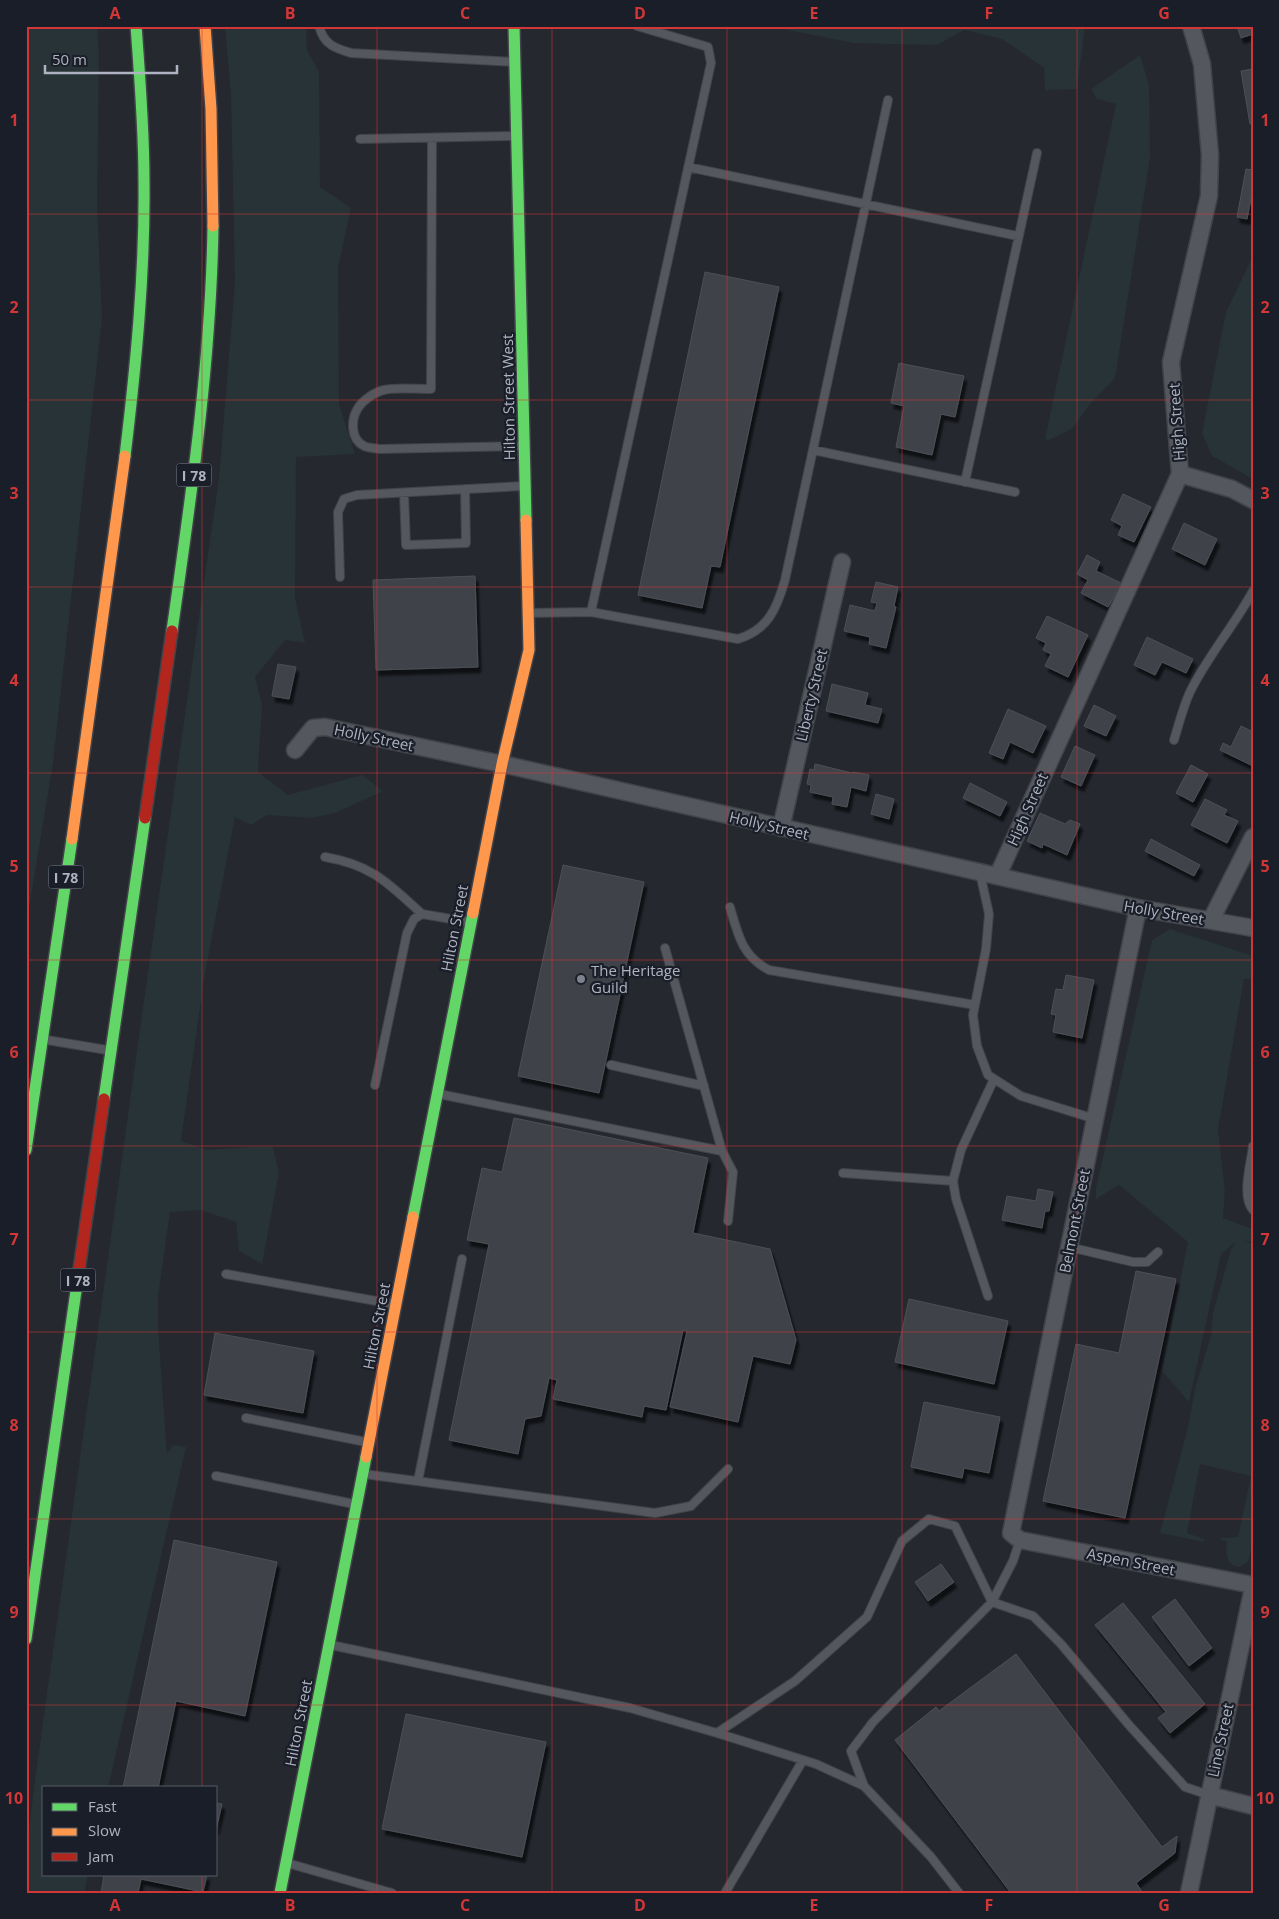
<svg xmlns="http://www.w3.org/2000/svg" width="1279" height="1919" viewBox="0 0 1279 1919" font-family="'Open Sans',sans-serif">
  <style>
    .green { fill: #273337 }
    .building { fill: #3f4248; stroke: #4d5057; filter: url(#shadow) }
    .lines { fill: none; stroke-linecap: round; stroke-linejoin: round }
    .lane-casing { stroke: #414349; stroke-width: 10 }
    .street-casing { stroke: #414349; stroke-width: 19 }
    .fast-casing { stroke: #414349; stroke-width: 14 }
    .slow-casing { stroke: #414349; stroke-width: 14 }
    .jam-casing { stroke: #414349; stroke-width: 14 }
    .lane { stroke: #54575e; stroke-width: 8 }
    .street { stroke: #54575e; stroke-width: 16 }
    .fast { stroke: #63d668; stroke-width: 11 }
    .slow { stroke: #ff974d; stroke-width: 11 }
    .jam { stroke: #b3261e; stroke-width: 11 }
    .grid { fill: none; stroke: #d23637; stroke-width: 1; stroke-opacity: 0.55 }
    .poi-dot { fill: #7f828e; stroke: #1a1e28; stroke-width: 2 }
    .labels { text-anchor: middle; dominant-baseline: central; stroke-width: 4.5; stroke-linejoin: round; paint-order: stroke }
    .shield { fill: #1a1e28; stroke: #828693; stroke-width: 1 }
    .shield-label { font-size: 14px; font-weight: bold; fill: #afb3c1 }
    .street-label { font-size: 15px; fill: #afb3c1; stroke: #1a1e28 }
    .poi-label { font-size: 15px; fill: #afb3c1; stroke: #1a1e28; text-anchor: start }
    .neatline { fill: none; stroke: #d23637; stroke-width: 2 }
    .grid-label { font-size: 16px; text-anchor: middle; font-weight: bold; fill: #d23637 }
  </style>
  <defs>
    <filter id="shadow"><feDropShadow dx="3" dy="5.5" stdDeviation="1" flood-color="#0009"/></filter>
  </defs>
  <rect width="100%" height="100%" fill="#25282f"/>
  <path class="green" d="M26 26H97L99 54 97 205 102 318 53 763 26 927Z
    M225 26H306L307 50 319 72 320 187 351 208 338 268 339 404 355 454 296 457 295 597 305 643 285 640 255 677 262 704 258 772 288 795 362 775 383 791 335 813 311 818 267 815 251 825 235 817 205 973 181 1141 207 1150 249 1147H273L279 1173 262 1264 239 1251 236 1222 201 1210 170 1212 158 1297V1328L167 1454 173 1445 186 1447 108 1788H44V1875H88L84 1893H26V1853L37 1765 148 972 219 478 235 281 231 95Z
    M767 26H1085L1077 89 1045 90 1044 68 1002 39 964 30 937 45 888 44 854 43Z
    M1140 55 1149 85 1150 158 1115 378 1089 405 1073 428 1049 440 1045 439 1116 104 1097 99 1091 89Z
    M1253 256V479L1212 456 1202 433 1226 312Z
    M1170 929 1253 956V979H1244L1218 1130 1225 1191 1223 1218 1253 1229V1242L1244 1241 1253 1244V1540L1248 1562 1240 1567C1226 1567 1225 1552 1227 1541L1220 1540 1221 1538 1238 1537 1251 1476 1200 1464 1187 1533 1205 1539 1204 1542 1160 1533 1187 1431 1196 1385 1211 1335 1213 1313 1231 1249 1236 1242 1221 1254 1189 1402 1162 1371 1188 1242 1119 1185 1096 1199V1188L1152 940Z"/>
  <path class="building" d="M1237 26H1253V34L1241 38Z
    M1253 69V123L1250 124 1241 71Z
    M1246 169 1253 170V188L1247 219 1237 217Z
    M705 272 779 287 720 567 711 566 702 608 638 595Z
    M899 363 964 376 955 417 941 414 932 455 896 447 904 406 891 403Z
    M1123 494 1151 507 1134 542 1118 535 1122 526 1111 520Z
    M1184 523 1217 539 1205 565 1172 549Z
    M1087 555 1100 562 1096 571 1121 583 1108 607 1081 593 1088 580 1077 574Z
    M475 576 478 667 376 670 373 580Z
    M876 582 898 587 894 606 896 607 886 648 869 644 870 637 844 631 850 605 875 611 877 603 871 602Z
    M1047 616 1088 635 1068 677 1045 666 1051 654 1043 650 1046 643 1036 638Z
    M1147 637 1193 659 1186 673 1162 662 1155 675 1134 665Z
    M278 664 296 667 289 699 272 696Z
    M832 684 868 693 865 705 882 709 878 723 826 711Z
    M1094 705 1116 716 1106 736 1084 726Z
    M1008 709 1046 726 1033 753 1010 742 1003 759 989 753Z
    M1241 726 1253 732V766L1220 750 1223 743 1231 747Z
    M1075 746 1095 755 1081 786 1061 777Z
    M815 764 852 773 853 772 869 775 866 791 851 787 847 807 832 804 833 797 810 792 811 785 807 784 810 769 814 770Z
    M1191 765 1208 774 1193 802 1176 793Z
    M970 783 1007 802 1000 816 963 798Z
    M876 794 894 799 889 819 871 814Z
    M1205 799 1227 810 1224 815 1238 821 1227 843 1191 825Z
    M1040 813 1065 824 1070 820 1080 824 1067 855 1043 844 1042 848 1027 841Z
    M1151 839 1200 865 1194 876 1145 851Z
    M563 865 644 882 599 1093 518 1076Z
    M1066 975 1094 980 1082 1038 1053 1032 1056 1015 1051 1014 1056 989 1063 990Z
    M514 1118 708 1158 693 1233 770 1249 796 1340 790 1364 753 1356 738 1422 670 1407 687 1331 683 1330 666 1410 644 1406 642 1417 553 1399 557 1380 549 1378 541 1416 525 1419 518 1454 449 1440 489 1244 467 1240 482 1168 502 1172Z
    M1038 1189 1053 1192 1049 1211H1045L1042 1228 1002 1220 1007 1196 1036 1201Z
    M1136 1271 1176 1279 1125 1518 1043 1501 1076 1344 1119 1353Z
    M909 1299 1008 1321 994 1384 895 1362Z
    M215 1333 314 1351 303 1413 204 1395Z
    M924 1402 1000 1417 989 1473 964 1468 962 1478 911 1467Z
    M174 1540 277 1562 245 1716 176 1701 158 1788H123Z
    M941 1564 954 1582 928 1601 915 1582Z
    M1175 1599 1212 1648 1189 1666 1152 1617Z
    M1123 1603 1205 1704 1170 1733 1158 1718 1166 1712 1095 1625Z
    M1016 1654 1162 1847 1177 1836 1175 1853 1136 1883 1143 1893H1011L895 1740 936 1707 939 1711Z
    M406 1714 546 1742 522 1857 382 1829Z
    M216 1803 222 1804 216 1830Z
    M104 1875H207L203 1892 141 1879 138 1893H101Z"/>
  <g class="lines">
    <defs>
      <path id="lane" d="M319 26C324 45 335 48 351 53L514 62
        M432 138 431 389C419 389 394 387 384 390 375 392 363 400 358 408 351 419 350 439 364 446 368 448 375 448 380 449L523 446
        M360 139 515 136
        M688 167 1018 236
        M813 450 1015 492
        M965 482 1037 153
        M404 493 406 545 466 543 465 489
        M340 577 338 512 344 499 357 495 524 486
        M591 612 738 639C768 630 777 608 785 580L888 100
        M530 613 591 612 711 63 708 47 637 26
        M1174 740C1179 724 1183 707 1190 692 1207 657 1234 626 1253 591
        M325 857C372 865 388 883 422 914
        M980 873 989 914 986 949 973 1015 977 1046 988 1075 1021 1096 1095 1119
        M730 907C738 935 742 956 769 970L975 1005
        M47 1040 107 1050
        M611 1065 704 1086
        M375 1085 407 933 414 919 422 914 469 922
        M439 1094 722 1151 665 948
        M1253 1146C1251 1164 1241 1196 1253 1210
        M722 1151 733 1172 728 1221
        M843 1173 953 1181
        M1069 1247 1133 1262H1147L1158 1252
        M226 1274 393 1304
        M988 1296 956 1199 953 1181 961 1150 994 1079
        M246 1418 366 1442
        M364 1474 655 1513 691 1506 728 1469
        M216 1476 354 1504
        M418 1481 462 1259
        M331 1645 630 1708 717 1733 816 1764 864 1786
        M717 1733 795 1681 867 1617 902 1541 929 1519 955 1526 992 1602 1033 1616 1061 1644 1129 1725 1185 1787 1209 1795
        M287 1863 392 1893
        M725 1893 803 1760
        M959 1893 931 1857 864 1786 851 1751 873 1722 992 1602 1013 1561 1020 1540"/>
      <path id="street" d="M1180 474 1232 489 1253 500
        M295 750 313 728 325 727 502 764 1138 908 1253 928
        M781 828 842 562
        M998 875 1180 474 1171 362 1209 196 1210 155 1202 64 1191 26
        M1138 908 1011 1533 1020 1540 1253 1585
        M1211 920 1253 837
        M1209 1795 1253 1806
        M1189 1893 1253 1588"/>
      <path id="fast" d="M514 26 526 520
        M125 456C136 365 145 273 144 181 144 129 140 78 136 26
        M172 631C191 497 211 362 213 226
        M104 1099 145 818
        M26 1150 72 839
        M413 1217 473 913
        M26 1639 79 1270
        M280 1893 366 1457"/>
      <path id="slow" d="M205 26 211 109 213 226
        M72 839 125 456
        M473 913 502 764 529 650 526 520
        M366 1457 413 1217"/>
      <path id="jam" d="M145 818 172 631
        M79 1270 104 1099"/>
    </defs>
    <use href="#lane" class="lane-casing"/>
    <use href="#street" class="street-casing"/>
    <use href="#fast" class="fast-casing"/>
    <use href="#slow" class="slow-casing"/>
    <use href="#jam" class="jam-casing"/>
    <use href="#lane" class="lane"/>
    <use href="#street" class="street"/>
    <use href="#fast" class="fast"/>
    <use href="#slow" class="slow"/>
    <use href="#jam" class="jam"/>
  </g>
  <path class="grid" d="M202 26V1788M377 26V1893M552 26V1893M727 26V1893M902 26V1893M1077 26V1893M26 214H1253M26 400H1253M26 587H1253M26 773H1253M26 960H1253M26 1146H1253M26 1332H1253M26 1519H1253M26 1705H1253M202 1875V1893"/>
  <circle class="poi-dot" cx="581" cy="979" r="5"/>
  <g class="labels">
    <g class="shield">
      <rect x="176.5" y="463.5" width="35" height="23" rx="4"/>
      <rect x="48.5" y="865.5" width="35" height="23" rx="4"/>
      <rect x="60.5" y="1268.5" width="35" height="23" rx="4"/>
    </g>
    <g class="shield-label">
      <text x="194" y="475">I 78</text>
      <text x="66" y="877">I 78</text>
      <text x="78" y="1280">I 78</text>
    </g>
    <g class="street-label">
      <text transform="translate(508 397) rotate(-91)">Hilton Street West</text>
      <text transform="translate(1176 422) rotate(-94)">High Street</text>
      <text transform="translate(811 695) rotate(-77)">Liberty Street</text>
      <text transform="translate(374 737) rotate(12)">Holly Street</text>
      <text transform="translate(1027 809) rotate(-66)">High Street</text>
      <text transform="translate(769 825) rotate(13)">Holly Street</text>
      <text transform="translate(1164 912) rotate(10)">Holly Street</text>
      <text transform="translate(454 928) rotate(-79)">Hilton Street</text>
      <text transform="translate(1074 1221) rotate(-79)">Belmont Street</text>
      <text transform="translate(376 1326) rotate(-79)">Hilton Street</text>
      <text transform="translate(1131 1561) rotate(11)">Aspen Street</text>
      <text transform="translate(298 1723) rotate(-79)">Hilton Street</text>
      <text transform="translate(1220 1740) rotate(-78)">Line Street</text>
    </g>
    <g class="poi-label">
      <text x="591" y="970">The Heritage<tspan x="591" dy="17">Guild</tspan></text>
    </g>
  </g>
  <rect width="1279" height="1919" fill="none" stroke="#1a1e28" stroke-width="55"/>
  <rect x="42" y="1786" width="175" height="90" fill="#1a1e28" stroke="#565a65"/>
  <rect x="52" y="1803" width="25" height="8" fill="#63d668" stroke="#565a65"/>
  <text x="88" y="1812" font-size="15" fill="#afb3c1">Fast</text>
  <rect x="52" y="1828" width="25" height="8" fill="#ff974d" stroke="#565a65"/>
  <text x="88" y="1836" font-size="15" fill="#afb3c1">Slow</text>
  <rect x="52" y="1853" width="25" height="8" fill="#b3261e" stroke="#565a65"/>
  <text x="88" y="1862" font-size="15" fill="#afb3c1">Jam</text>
  <path d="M45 65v8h132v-8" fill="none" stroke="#afb3c1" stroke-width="2.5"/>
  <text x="52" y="65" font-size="15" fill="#afb3c1" stroke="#1a1e28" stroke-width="4" paint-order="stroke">50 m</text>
  <rect x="28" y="28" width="1224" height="1864" class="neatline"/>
  <g class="grid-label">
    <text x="115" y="19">A</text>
    <text x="290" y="19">B</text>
    <text x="465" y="19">C</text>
    <text x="640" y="19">D</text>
    <text x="814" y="19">E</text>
    <text x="989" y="19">F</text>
    <text x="1164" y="19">G</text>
    <text x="14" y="126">1</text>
    <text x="1265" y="126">1</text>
    <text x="14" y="313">2</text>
    <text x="1265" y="313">2</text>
    <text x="14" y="499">3</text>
    <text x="1265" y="499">3</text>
    <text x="14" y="686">4</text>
    <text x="1265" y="686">4</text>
    <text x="14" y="872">5</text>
    <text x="1265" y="872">5</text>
    <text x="14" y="1058">6</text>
    <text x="1265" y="1058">6</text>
    <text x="14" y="1245">7</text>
    <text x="1265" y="1245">7</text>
    <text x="14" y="1431">8</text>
    <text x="1265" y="1431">8</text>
    <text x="14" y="1618">9</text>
    <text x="1265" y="1618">9</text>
    <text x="14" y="1804">10</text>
    <text x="1265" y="1804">10</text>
    <text x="115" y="1911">A</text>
    <text x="290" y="1911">B</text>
    <text x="465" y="1911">C</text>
    <text x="640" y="1911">D</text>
    <text x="814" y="1911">E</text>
    <text x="989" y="1911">F</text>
    <text x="1164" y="1911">G</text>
  </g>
</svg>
